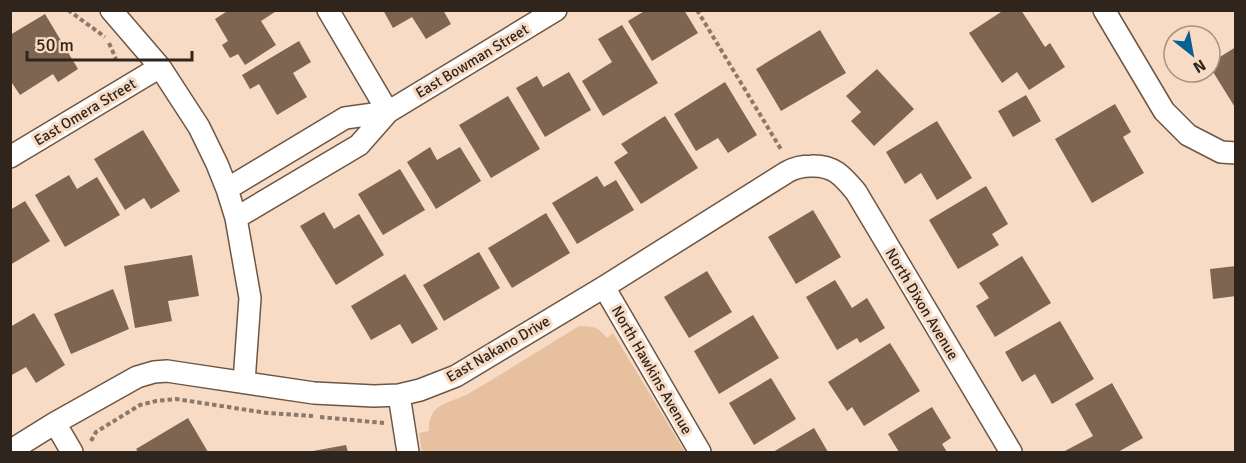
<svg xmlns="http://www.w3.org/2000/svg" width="1246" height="463" viewBox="0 0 1246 463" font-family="Signika,sans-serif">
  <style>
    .green { fill: #e7c0a0 }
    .building { fill: #7d6552 }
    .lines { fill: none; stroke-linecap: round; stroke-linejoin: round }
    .minor-casing { stroke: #6d5643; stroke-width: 24 }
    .path { stroke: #8c796b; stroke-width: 4; stroke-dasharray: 4.5 3; stroke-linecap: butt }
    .minor { stroke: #fff; stroke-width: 21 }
    .labels { text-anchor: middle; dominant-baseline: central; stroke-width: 6; stroke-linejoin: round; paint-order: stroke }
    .street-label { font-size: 15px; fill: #2f251d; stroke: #f7dbc5 }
  </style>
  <rect width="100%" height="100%" fill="#f7dbc5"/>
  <path class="green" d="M579 326C593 326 598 327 607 338L613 333 685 452H422L419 433 429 431C428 423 430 416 435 410 443 402 458 399 468 394 505 372 542 349 579 326Z"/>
  <path class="building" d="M229 10H278L261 21 276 45 245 65 238 54 230 58 222 45 228 41 215 19Z
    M383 10H443L451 24 426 39 412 17 393 28Z
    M646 10H684L698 33 652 61 628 21Z
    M1004 10H1021L1045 47 1050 43 1065 67 1029 90 1017 72 1002 83 969 33Z
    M45 14 78 69 58 82 53 74 20 95 10 80V35Z
    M622 25 658 83 603 116 582 81 612 62 598 39Z
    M820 30 846 73 781 111 756 69Z
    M299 41 311 62 293 73 307 97 277 115 259 84 250 89 242 75Z
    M1236 47V109L1210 67V63Z
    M877 69 914 109 874 146 851 121 861 112 846 96Z
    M569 72 591 110 545 137 516 88 537 76 543 87Z
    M725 82 757 135 728 153 718 138 696 151 674 114Z
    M1026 95 1041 121 1013 137 998 111Z
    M508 96 540 149 491 178 459 125Z
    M1115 104 1131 132 1123 137 1144 173 1092 203 1055 139Z
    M665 116 698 168 641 204 614 162 628 153 621 144Z
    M937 121 972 178 937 200 921 173 905 184 886 152Z
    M143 130 180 191 151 209 144 198 125 210 94 159Z
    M430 147 437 160 460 147 481 181 436 209 407 162Z
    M400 169 425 210 383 235 358 194Z
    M69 175 77 189 97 177 120 215 65 247 35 195Z
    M597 176 604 187 616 180 634 210 577 244 552 203Z
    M986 186 1008 224 992 234 999 245 958 269 929 220Z
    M25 201 50 241 10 265V210Z
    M813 210 841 257 796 284 768 237Z
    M324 212 334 229 359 214 384 255 336 285 300 226Z
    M546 213 570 253 512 288 488 248Z
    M479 252 500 288 444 321 423 285Z
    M192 255 199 296 168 301 172 321 135 328 124 266Z
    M1022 256 1051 303 995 337 976 306 989 298 979 283Z
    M1236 266V296L1213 299 1210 269Z
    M707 271 732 312 689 338 664 297Z
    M405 274 438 329 412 344 400 324 371 340 351 306Z
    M835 280 852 308 867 298 885 328 860 343 857 338 837 350 806 297Z
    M113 289 129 329 71 354 54 314Z
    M34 313 65 365 36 383 26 367 10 376V327Z
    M753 315 779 358 719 394 694 351Z
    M1060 321 1094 379 1052 404 1035 374 1022 382 1005 352Z
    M890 343 920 391 864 426 852 407 847 411 828 382Z
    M771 378 796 419 754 445 729 403Z
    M1112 383 1143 438 1118 452H1063L1093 436 1075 404Z
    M932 407 951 438 942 444 947 452H899L888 434Z
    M188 418 208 452H138L136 449Z
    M814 428 828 452H773Z
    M346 445 348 452H313V451Z"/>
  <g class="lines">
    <defs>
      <path id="minor" d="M111 10 160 67 199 127 217 164 227 189 236 218 250 298 244 382
        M328 10 388 112 556 10
        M1104 10 1164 111 1188 135 1221 152 1236 153
        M10 157 160 67
        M227 189 345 118 388 112 359 145 236 218
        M604 287 700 452
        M399 395 408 452
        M55 423 72 452
        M10 451 55 423 137 377 154 372 167 371 180 373 314 393 374 396 399 395 420 390 456 376 604 287 787 172C794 168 802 166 811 166 833 165 842 175 856 192L1011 452"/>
    </defs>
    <use href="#minor" class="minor-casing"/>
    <path class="path" d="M68 10 105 37
      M697 10 782 151
      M109 43 116 59
      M320 417 384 423
      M91 441 96 432 140 405 156 401 176 399 267 413 313 416"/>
    <use href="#minor" class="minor"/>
  </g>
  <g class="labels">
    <g class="street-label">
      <text transform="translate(472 61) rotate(-31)">East Bowman Street</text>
      <text transform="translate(85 112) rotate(-31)">East Omera Street</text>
      <text transform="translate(922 304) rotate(59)">North Dixon Avenue</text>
      <text transform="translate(498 349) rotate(-30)">East Nakano Drive</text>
      <text transform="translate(652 370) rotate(60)">North Hawkins Avenue</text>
    </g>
  </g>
  <rect width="1246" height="463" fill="none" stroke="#2f251d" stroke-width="24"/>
  <g transform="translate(1192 54) rotate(149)"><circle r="28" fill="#f7dbc5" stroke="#a79282" stroke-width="1.5"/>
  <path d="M0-4.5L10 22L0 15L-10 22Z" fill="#046191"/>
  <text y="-9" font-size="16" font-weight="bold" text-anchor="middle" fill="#2f251d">N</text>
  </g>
  <path d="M27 51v9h165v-9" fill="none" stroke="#2f251d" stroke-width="3"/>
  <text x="36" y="51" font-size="18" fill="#2f251d" stroke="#f7dbc5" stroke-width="4.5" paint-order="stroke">50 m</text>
</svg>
